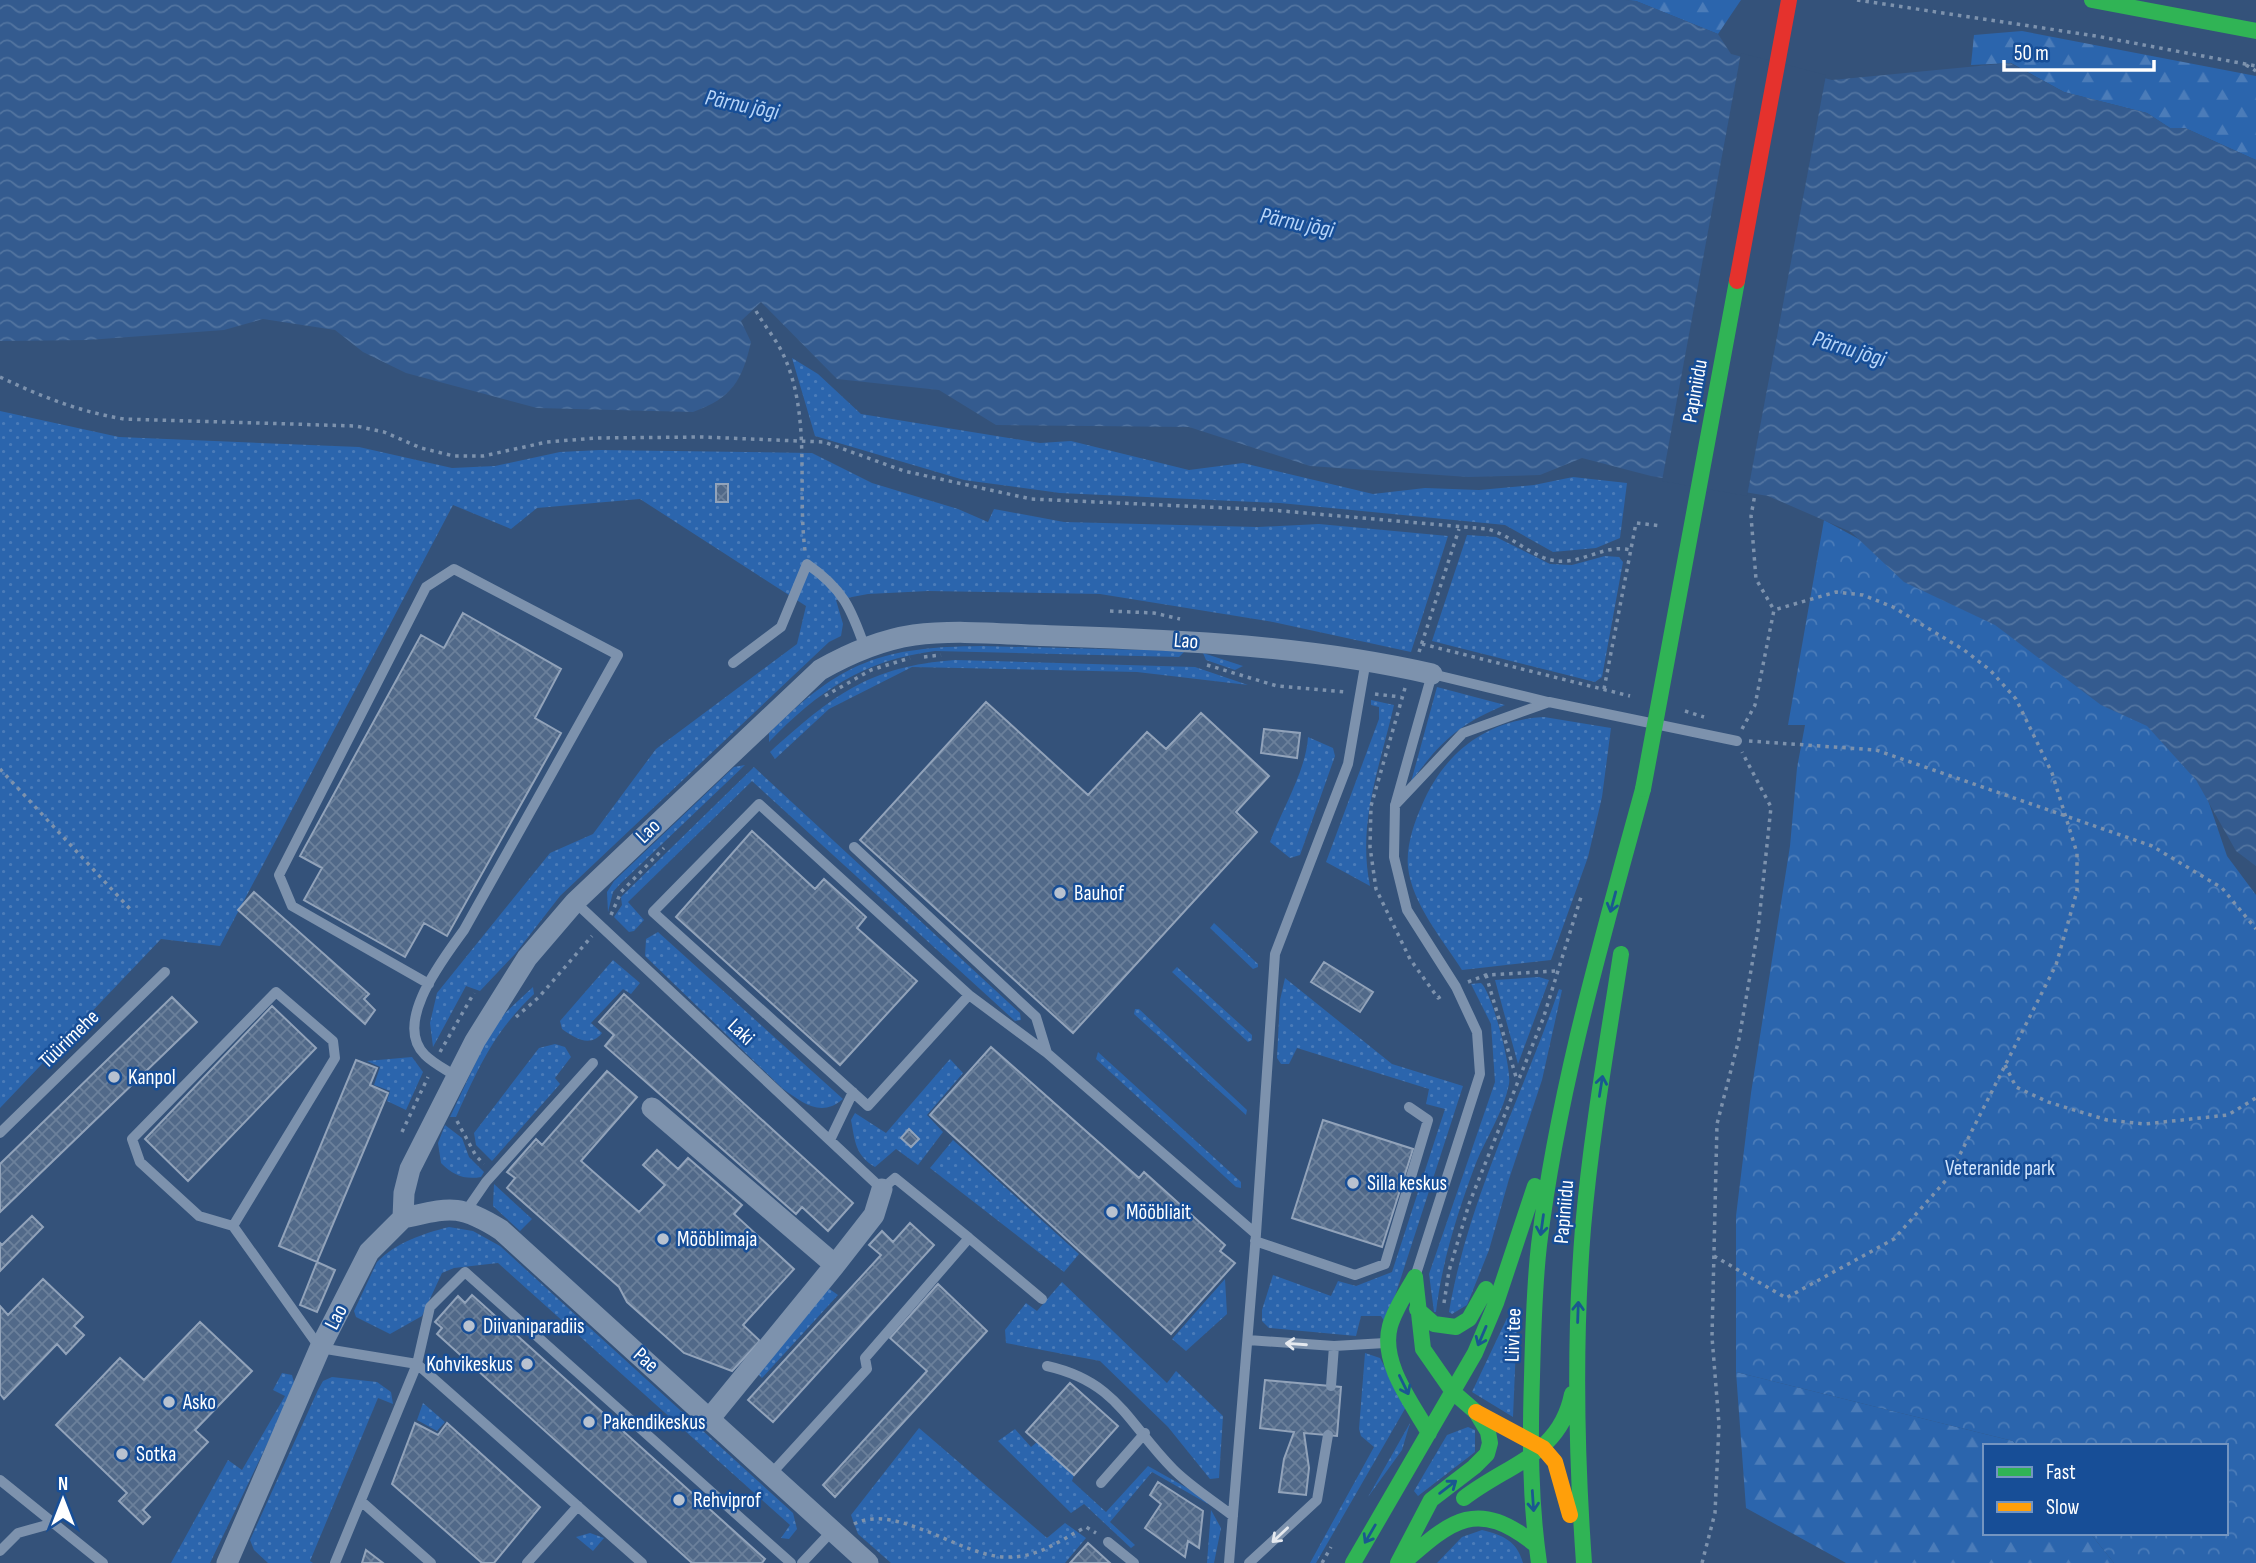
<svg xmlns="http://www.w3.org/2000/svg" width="2256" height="1563" viewBox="0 0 2256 1563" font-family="'Sofia Sans Condensed',sans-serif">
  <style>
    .grass { fill: url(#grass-dots) }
    .forest { fill: url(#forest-firs) }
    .park { fill: url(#park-crowns) }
    .water { fill: url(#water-waves) }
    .pier { fill: #34527a }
    .building { fill: url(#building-cross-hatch); stroke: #92a3ba; stroke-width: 2 }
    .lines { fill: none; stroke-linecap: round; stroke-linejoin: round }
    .path { stroke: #7d92ad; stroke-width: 3.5; stroke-dasharray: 3.5 5; stroke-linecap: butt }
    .lane { stroke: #7d92ad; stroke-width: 10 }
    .street { stroke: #7d92ad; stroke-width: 21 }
    .fast { stroke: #30b455; stroke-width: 16 }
    .slow { stroke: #ff9f0a; stroke-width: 16 }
    .fast-bridge { stroke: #30b455; stroke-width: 16 }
    .jam-bridge { stroke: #e5322d; stroke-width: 16 }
    .oneway { stroke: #1a5890 }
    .oneway2 { stroke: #e5e9ef }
    .poi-dot { fill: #b8c2d0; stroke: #174e97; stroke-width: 2.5 }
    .labels { text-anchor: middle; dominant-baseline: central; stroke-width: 5; stroke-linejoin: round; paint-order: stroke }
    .street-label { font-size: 21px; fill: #fff; stroke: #174e97 }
    .poi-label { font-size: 21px; fill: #fff; stroke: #174e97; text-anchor: start }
    .park-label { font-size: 21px; fill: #d1e4fc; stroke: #174e97 }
    .water-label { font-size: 23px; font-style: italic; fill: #b6d4f8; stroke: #174e97 }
  </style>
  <defs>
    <pattern id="grass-dots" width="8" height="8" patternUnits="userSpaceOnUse" patternTransform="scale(1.75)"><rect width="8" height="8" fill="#2b65ad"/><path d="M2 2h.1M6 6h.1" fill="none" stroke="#4b7cb9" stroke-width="1.8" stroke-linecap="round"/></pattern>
    <pattern id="forest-firs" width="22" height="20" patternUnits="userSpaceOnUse" patternTransform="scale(1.75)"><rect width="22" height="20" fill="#2b65ad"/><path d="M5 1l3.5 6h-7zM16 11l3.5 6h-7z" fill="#4b7cb9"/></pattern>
    <pattern id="park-crowns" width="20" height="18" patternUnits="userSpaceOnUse" patternTransform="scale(1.75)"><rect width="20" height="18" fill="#2b65ad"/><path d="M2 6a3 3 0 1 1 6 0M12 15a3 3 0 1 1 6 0" fill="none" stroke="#4b7cb9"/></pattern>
    <pattern id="water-waves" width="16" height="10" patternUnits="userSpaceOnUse" patternTransform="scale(1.75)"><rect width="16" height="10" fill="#345b8f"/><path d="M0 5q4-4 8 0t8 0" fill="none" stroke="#5274a0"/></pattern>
    <pattern id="building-cross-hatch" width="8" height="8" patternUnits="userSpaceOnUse" patternTransform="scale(1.75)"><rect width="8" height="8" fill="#516989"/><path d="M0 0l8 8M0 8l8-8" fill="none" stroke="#6b809b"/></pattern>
  </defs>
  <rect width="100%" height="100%" fill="#34527a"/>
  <path class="grass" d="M792 358 818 374 861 414 1040 443 1071 441 1189 470 1243 463 1373 494 1425 488 1479 490 1534 485 1573 477 1627 483 1620 538 1596 548 1553 552 1505 525 1280 503 1060 493 964 480 815 436Z
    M0 411 119 437 359 447 452 468 495 466 560 452 600 450 812 453 872 483 958 509 988 522 994 509 1064 522 1258 527 1319 524 1448 536 1411 652 1273 622 1100 594 928 591 868 594 836 600 843 624 841 636 829 642 560 896 515 954 480 991 466 986 433 1047 430 1023 437 993 550 853 593 834 656 749 797 644 806 606 640 499 537 508 511 529 453 505 220 946 161 939 0 1108Z
    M1467 535 1496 537 1550 564 1572 565 1605 556 1619 557 1623 562 1602 677 1595 682 1432 641Z
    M982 646 1185 651 1179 657 935 651C864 660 818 691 769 742V733C842 661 881 647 982 646Z
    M1203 653 1243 666 1235 670 1206 660Z
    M955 660 1195 667 1248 685 1137 672 912 667 829 709 775 759 770 752C832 696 869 666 955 660Z
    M1437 687 1505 705C1459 724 1440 742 1411 782Z
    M1371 700 1394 705C1380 767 1357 822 1370 886L1326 862 1379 719V707L1371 705Z
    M1544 717 1611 728 1602 797 1588 857 1551 960 1462 970C1443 940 1412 904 1408 867 1406 846 1414 823 1422 805 1444 753 1486 720 1544 717Z
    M1308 737 1333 748 1335 756 1300 855 1290 858 1270 842C1282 809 1306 771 1308 737Z
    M745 765 620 884 613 892 608 912 607 892 614 881 734 767Z
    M754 767 1020 1013 1021 1020 1015 1021 752 781 628 902 644 920 634 931 629 932 614 917 622 905 621 897Z
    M1214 923 1258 964V967L1253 969 1210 928Z
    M658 932 843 1099C821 1118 803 1103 783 1089L645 956 646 939Z
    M613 960 640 983 631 994 623 989 591 1023 602 1033C590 1048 575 1038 562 1029L560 1021Z
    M1177 967 1252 1035V1040L1248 1042 1172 972Z
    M1539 977 1549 980 1518 1064 1495 980Z
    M1285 978 1392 1064 1463 1086 1386 1324 1381 1316H1361L1356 1336 1269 1328 1262 1321V1310L1273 1275 1331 1296 1338 1281 1356 1286 1392 1272 1445 1109 1426 1104 1429 1089 1297 1048 1289 1064H1281L1277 1058 1280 1000Z
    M1481 983C1492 992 1512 1069 1509 1084 1504 1111 1486 1138 1476 1163 1458 1211 1442 1261 1436 1312H1434L1429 1274 1495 1082 1491 1024 1471 984Z
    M533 987 534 994C493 1033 479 1067 456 1117H450L484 1045 503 1015Z
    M1559 989 1562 990 1542 1080 1509 1179 1489 1250 1467 1305 1452 1314 1449 1312C1468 1199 1522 1097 1559 989Z
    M1135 1009H1139L1247 1110 1246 1115 1134 1014Z
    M555 1044 565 1047 571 1057 555 1078 560 1084 492 1161 476 1145 474 1133 539 1048Z
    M1098 1052 1241 1182V1188L1236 1187 1096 1059Z
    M412 1057 423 1072 406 1110 387 1101 390 1091 374 1085 380 1067 367 1061Z
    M950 1059 963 1073 927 1115 943 1132 918 1165 896 1149 875 1167C855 1155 855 1141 851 1120L855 1113 886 1133Z
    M445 1125 462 1138 469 1157 484 1172 481 1177C464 1180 453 1175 441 1163L438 1143Z
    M953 1140 1079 1254 1064 1272 930 1168Z
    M494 1184 532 1219 520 1231 493 1206Z
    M449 1227 473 1231 500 1246 793 1513 797 1529 789 1539 781 1538 790 1525 498 1263 454 1268 442 1273 422 1316 390 1334 356 1317 354 1311 377 1262C397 1242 422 1234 449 1227Z
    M1225 1279 1227 1314 1186 1351 1172 1339Z
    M1062 1282 1167 1383 1176 1371 1223 1416 1219 1478 1210 1479 1168 1427 1100 1361 1006 1343 1005 1330 1026 1303 1037 1311Z
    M828 1288 838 1295 762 1378 756 1372Z
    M1507 1318H1513L1517 1322 1513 1417 1472 1392Z
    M1365 1353 1380 1358 1406 1407 1316 1563H1310L1374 1447 1361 1436 1359 1429Z
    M282 1373 292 1375 295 1386 210 1563H171L228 1460 242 1470 285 1396 273 1390Z
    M332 1377 377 1382 391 1392 393 1404 378 1398 310 1561 313 1563H268L254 1550 250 1540 318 1390 323 1381Z
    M423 1403 445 1422 437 1431 417 1420Z
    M1410 1423 1402 1450 1368 1497Z
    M1468 1427 1475 1430V1452L1418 1496 1414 1491 1447 1435Z
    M919 1428 1047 1538 1065 1523 1086 1538 1065 1563H891L858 1534 851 1515Z
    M1015 1429 1031 1447 1037 1442 1074 1475 1072 1481 1106 1512 1148 1466 1205 1498 1208 1504 1152 1472 1110 1522 1135 1545 1131 1548 1084 1504 1071 1513 998 1441Z
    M1211 1510 1221 1528 1214 1563H1207Z
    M1482 1530C1503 1535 1517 1541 1523 1563H1437L1462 1537Z
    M590 1533 604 1538 593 1551 576 1537Z"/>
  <path class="forest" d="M1625 0H1741L1718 34 1636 1Z
    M2022 31 2256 76V160L2185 128H2170L2147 113 2064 92 2011 63 1971 65 1974 35Z
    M1736 1372 2013 1441 2017 1446H1985V1533H2090L2114 1563H1846L1746 1508Z"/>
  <path class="park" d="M1824 520 1939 583 2190 747 2227 856 2256 895V1563H2114L2090 1533H2226V1446H2017L2013 1441 1736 1372V1216L1751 1093 1790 846 1797 768 1805 725H1788Z"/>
  <path class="water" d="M0 0H1625L1636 1 1718 34 1731 54 1832 80 2010 63 2064 92 2147 113 2170 128H2185L2256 160V866L2236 851 2196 780 2147 726 2101 705 1995 625 1904 582 1851 532 1768 496 1651 476 1582 458 1540 475 1468 477 1310 466 1189 427 996 425 939 390 837 379 761 302 741 321 751 342C742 381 732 398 693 412L537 408 406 373 363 352 335 330 263 319 224 330 88 340 0 341Z"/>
  <path class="pier" d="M1741 53 1826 75 1747 496 1662 481Z"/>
  <path class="building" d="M716 484H728V502H716Z
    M463 613 561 669 535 718 561 733 447 936 424 923 405 957 304 900 322 868 300 856 421 635 444 648Z
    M986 702 1088 795 1147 732 1166 749 1201 713 1269 776 1236 812 1257 832 1073 1033 860 840Z
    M1264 729 1300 733 1297 758 1261 753Z
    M752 831 815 889 824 879 866 917 857 928 917 981 840 1065 676 917Z
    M254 892 369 994 364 999 375 1010 365 1024 238 910Z
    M1324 962 1373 992 1360 1012 1311 982Z
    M624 994 853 1203 828 1231 802 1207 796 1214 605 1046 614 1035 599 1022Z
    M172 997 197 1022 0 1212V1164Z
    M272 1006 316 1048 188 1181 145 1139Z
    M991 1047 1139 1178 1144 1172 1225 1245 1220 1251 1235 1263 1171 1334 930 1115Z
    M356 1060 377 1068 370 1085 388 1093 317 1262 279 1246Z
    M607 1071 637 1097 581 1161 639 1212 665 1185 643 1165 657 1150 678 1169 688 1158 742 1205 734 1214 794 1269 743 1325 760 1341 732 1371 684 1353 627 1302 619 1287 507 1188 515 1178 507 1172 536 1139 542 1145Z
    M1323 1120 1413 1149 1382 1247 1292 1218Z
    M909 1129 919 1139 911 1147 901 1138Z
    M32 1216 43 1227 0 1271V1243L2 1245Z
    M910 1223 934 1245 773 1422 748 1400 881 1255 869 1245 882 1231 893 1242Z
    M317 1262 335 1270 317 1312 300 1305Z
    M43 1279 83 1317 74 1326 84 1335 66 1354 57 1344 4 1399 0 1394V1306L8 1315Z
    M938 1284 987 1331 835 1497 823 1485 927 1371 890 1338Z
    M472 1295 765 1559 762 1563H692L437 1334 442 1328 435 1322 458 1296 465 1303Z
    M200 1322 252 1371 195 1430 208 1442 143 1510 150 1517 143 1524 119 1501 127 1493 56 1425 120 1358 144 1380Z
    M1265 1380 1341 1387 1337 1436 1304 1433 1309 1468 1306 1495 1279 1492 1284 1459 1294 1432 1260 1428Z
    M1070 1383 1118 1426 1074 1475 1026 1432Z
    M415 1423 438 1435 447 1423 540 1507 494 1563H482L392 1484Z
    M1158 1482 1203 1511 1199 1548 1188 1541 1185 1557 1145 1528 1161 1504 1150 1495Z
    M1088 1543 1110 1563H1070Z
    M366 1550 383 1563H362Z"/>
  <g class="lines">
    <path class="path" d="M1857 0 2096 36 2256 66
      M2246 65 2256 71
      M756 311C764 325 775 338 782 352 812 413 797 486 805 551
      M0 377C40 396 80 412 124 419L356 426 384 432 421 448 454 456H483L547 442 596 438 702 437 824 442 904 471 1031 499 1271 510 1487 529C1511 535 1528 554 1551 560 1579 567 1604 543 1630 550
      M1110 611 1154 613 1180 619
      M1422 644 1630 696
      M1419 652 1459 529
      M924 657 941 655
      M1207 665 1277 686 1346 692
      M1405 688 1371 806 1370 847 1376 889 1410 959 1438 998 1443 995
      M1604 689 1636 523 1662 526
      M1375 694 1401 697
      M825 696 871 670 910 658
      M1685 711 1704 717
      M1742 729 1755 705 1774 610 1756 579 1751 516 1755 494
      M1749 741 1876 750 2152 846 2222 888 2256 929
      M0 769 131 910
      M611 915 621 892 664 848
      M1486 975 1516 1077
      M1468 982 1486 975 1556 971
      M516 1017 539 997 592 936
      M440 1052 474 993
      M2005 1065 2016 1087 2048 1102 2107 1120 2145 1124 2228 1115 2256 1098
      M457 1121 476 1156 484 1164
      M402 1132 428 1077
      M1714 1256 1786 1298 1894 1239 1948 1178 2056 965 2077 891V853L2052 773 2016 699 1990 670 1964 650 1893 607 1863 595 1836 592 1774 610
      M1444 1303 1449 1271 1469 1204 1543 1019 1581 897
      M854 1524C896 1502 962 1557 1006 1557 1039 1558 1058 1541 1086 1527L1096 1533
      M1322 1563 1331 1547
      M1702 1563 1715 1513 1719 1424 1712 1337 1717 1124 1739 1039 1758 930 1771 807 1742 752"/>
    <path class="lane" d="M733 663 781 627 807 564C843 589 851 608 865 648
      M1396 802 1432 674 1548 702
      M854 847 1036 1017 1047 1053 1256 1234 1229 1563
      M575 902 882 1189 895 1178 969 1238 865 1358 867 1369 771 1474
      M429 984 292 906 279 875 426 587 454 569 618 655 464 930C444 958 392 1023 425 1055 434 1064 447 1070 457 1077
      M969 995 868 1106 653 912 759 804 969 995 1047 1053
      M0 1133 165 972
      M830 1140 853 1092
      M466 1211 486 1182 593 1063
      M233 1226 199 1216 140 1162 132 1139 276 992 333 1041 335 1058 233 1226 320 1348 417 1364 642 1563
      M1256 1234 1275 954 1348 764 1366 660
      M969 1238 1042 1299
      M1255 1241 1355 1275 1385 1264 1428 1120 1409 1107
      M1416 1274 1480 1074 1477 1032 1456 987 1407 910 1394 857 1395 805 1463 733 1549 702 1737 741
      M1248 1340 1334 1346 1385 1343
      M1047 1366C1118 1382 1128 1424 1173 1469 1191 1487 1214 1501 1233 1516
      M1331 1386 1334 1346
      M0 1480 103 1563
      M1101 1483 1145 1433
      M362 1502 431 1563
      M1108 1542 1134 1563
      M0 1551 18 1533 54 1523
      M335 1563 417 1364 430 1307 465 1272 791 1563
      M527 1563 578 1506
      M802 1563 832 1531
      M1249 1563 1317 1500 1328 1435"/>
    <path class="street" d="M652 1108 835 1265 710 1418
      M403 1218C450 1208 458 1203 501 1230L868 1563
      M835 1265 874 1215 882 1189
      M227 1563 320 1348 369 1252 403 1218 404 1193 410 1169 475 1041 527 958 575 902 820 670C850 653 880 640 914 635 960 629 1011 635 1057 636 1183 640 1309 646 1432 674"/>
    <path class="fast" d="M2092 0 2256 31
      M1415 1277C1406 1293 1395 1309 1390 1326 1380 1363 1412 1403 1429 1433
      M1417 1309 1434 1324 1456 1327 1469 1319 1486 1289
      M1464 1498C1508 1464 1560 1455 1572 1394
      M1353 1563 1475 1353 1496 1303 1535 1186
      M1398 1563 1431 1500 1474 1467 1487 1454 1490 1443 1488 1432 1476 1412 1453 1392 1423 1349 1415 1277
      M1403 1563C1453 1519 1477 1498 1536 1545
      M1539 1563C1530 1501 1530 1440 1532 1377 1533 1333 1534 1289 1539 1245 1558 1090 1602 939 1643 789
      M1584 1563C1576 1451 1574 1340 1583 1228 1591 1136 1607 1045 1621 954"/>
    <path class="slow" d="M1476 1412 1543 1448 1555 1462 1570 1515"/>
    <path class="fast-bridge" d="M1643 789 1737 281"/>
    <path class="jam-bridge" d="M1737 281 1789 0"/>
  </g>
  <defs><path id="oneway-shaft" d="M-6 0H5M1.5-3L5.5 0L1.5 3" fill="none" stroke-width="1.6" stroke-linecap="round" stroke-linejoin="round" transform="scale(1.75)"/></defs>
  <g class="oneway">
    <use href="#oneway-shaft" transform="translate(1613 902) rotate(105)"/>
    <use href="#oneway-shaft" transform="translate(1601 1086) rotate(-81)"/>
    <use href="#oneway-shaft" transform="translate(1542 1225) rotate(98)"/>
    <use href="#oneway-shaft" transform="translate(1578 1312) rotate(-88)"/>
    <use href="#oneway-shaft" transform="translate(1482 1336) rotate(113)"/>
    <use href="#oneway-shaft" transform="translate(1404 1385) rotate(64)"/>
    <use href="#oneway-shaft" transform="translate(1448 1487) rotate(-37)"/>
    <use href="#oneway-shaft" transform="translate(1533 1501) rotate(86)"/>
    <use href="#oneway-shaft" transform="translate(1370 1534) rotate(120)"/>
  </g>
  <g class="oneway2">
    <use href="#oneway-shaft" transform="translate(1296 1344) rotate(-176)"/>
    <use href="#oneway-shaft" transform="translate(1280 1535) rotate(137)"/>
  </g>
  <g class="poi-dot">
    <circle cx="1060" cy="893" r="7"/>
    <circle cx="114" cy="1077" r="7"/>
    <circle cx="1353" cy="1183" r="7"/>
    <circle cx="1112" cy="1212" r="7"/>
    <circle cx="663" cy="1239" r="7"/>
    <circle cx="469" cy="1326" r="7"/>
    <circle cx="527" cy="1364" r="7"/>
    <circle cx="169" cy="1402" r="7"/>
    <circle cx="589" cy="1422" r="7"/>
    <circle cx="122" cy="1454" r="7"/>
    <circle cx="679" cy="1500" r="7"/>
  </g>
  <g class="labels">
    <g class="street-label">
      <text transform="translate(1695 391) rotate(-80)">Papiniidu</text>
      <text transform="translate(1186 641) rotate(5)">Lao</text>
      <text transform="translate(648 831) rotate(-44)">Lao</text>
      <text transform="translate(741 1032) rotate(43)">Laki</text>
      <text transform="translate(69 1039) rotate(-44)">Tüürimehe</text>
      <text transform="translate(1564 1212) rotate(-85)">Papiniidu</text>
      <text transform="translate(336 1317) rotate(-63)">Lao</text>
      <text transform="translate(1513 1335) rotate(-88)">Liivi tee</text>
      <text transform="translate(646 1360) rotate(42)">Pae</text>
    </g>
    <g class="poi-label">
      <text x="1074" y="893">Bauhof</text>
      <text x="128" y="1077">Kanpol</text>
      <text x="1367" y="1183">Silla keskus</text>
      <text x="1126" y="1212">Mööbliait</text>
      <text x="677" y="1239">Mööblimaja</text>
      <text x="483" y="1326">Diivaniparadiis</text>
      <text x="513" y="1364" text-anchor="end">Kohvikeskus</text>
      <text x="183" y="1402">Asko</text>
      <text x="603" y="1422">Pakendikeskus</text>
      <text x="136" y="1454">Sotka</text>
      <text x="693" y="1500">Rehviprof</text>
    </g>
    <g class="park-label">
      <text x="2000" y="1168">Veteranide park</text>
    </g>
    <g class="water-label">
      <text transform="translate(742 105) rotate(12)">Pärnu jõgi</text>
      <text transform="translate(1297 223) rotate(12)">Pärnu jõgi</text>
      <text transform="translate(1849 349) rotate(17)">Pärnu jõgi</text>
    </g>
  </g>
  <rect x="1983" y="1444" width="245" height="91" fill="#174e97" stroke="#7495c1" stroke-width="2"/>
  <rect x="1997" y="1467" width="35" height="10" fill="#30b455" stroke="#7495c1" stroke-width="2"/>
  <text x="2046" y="1479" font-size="21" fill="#ffffff">Fast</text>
  <rect x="1997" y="1502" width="35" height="10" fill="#ff9f0a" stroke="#7495c1" stroke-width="2"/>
  <text x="2046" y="1514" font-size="21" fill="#ffffff">Slow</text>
  <g transform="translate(63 1500)" stroke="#174e97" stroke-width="5" paint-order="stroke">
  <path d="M0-5L12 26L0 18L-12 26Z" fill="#ffffff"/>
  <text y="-10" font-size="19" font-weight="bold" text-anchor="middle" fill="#ffffff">N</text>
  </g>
  <path d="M2004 60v10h150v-10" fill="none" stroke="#ffffff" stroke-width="3.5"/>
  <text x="2014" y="60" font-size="21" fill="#ffffff" stroke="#174e97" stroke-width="5" paint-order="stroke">50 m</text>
</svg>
